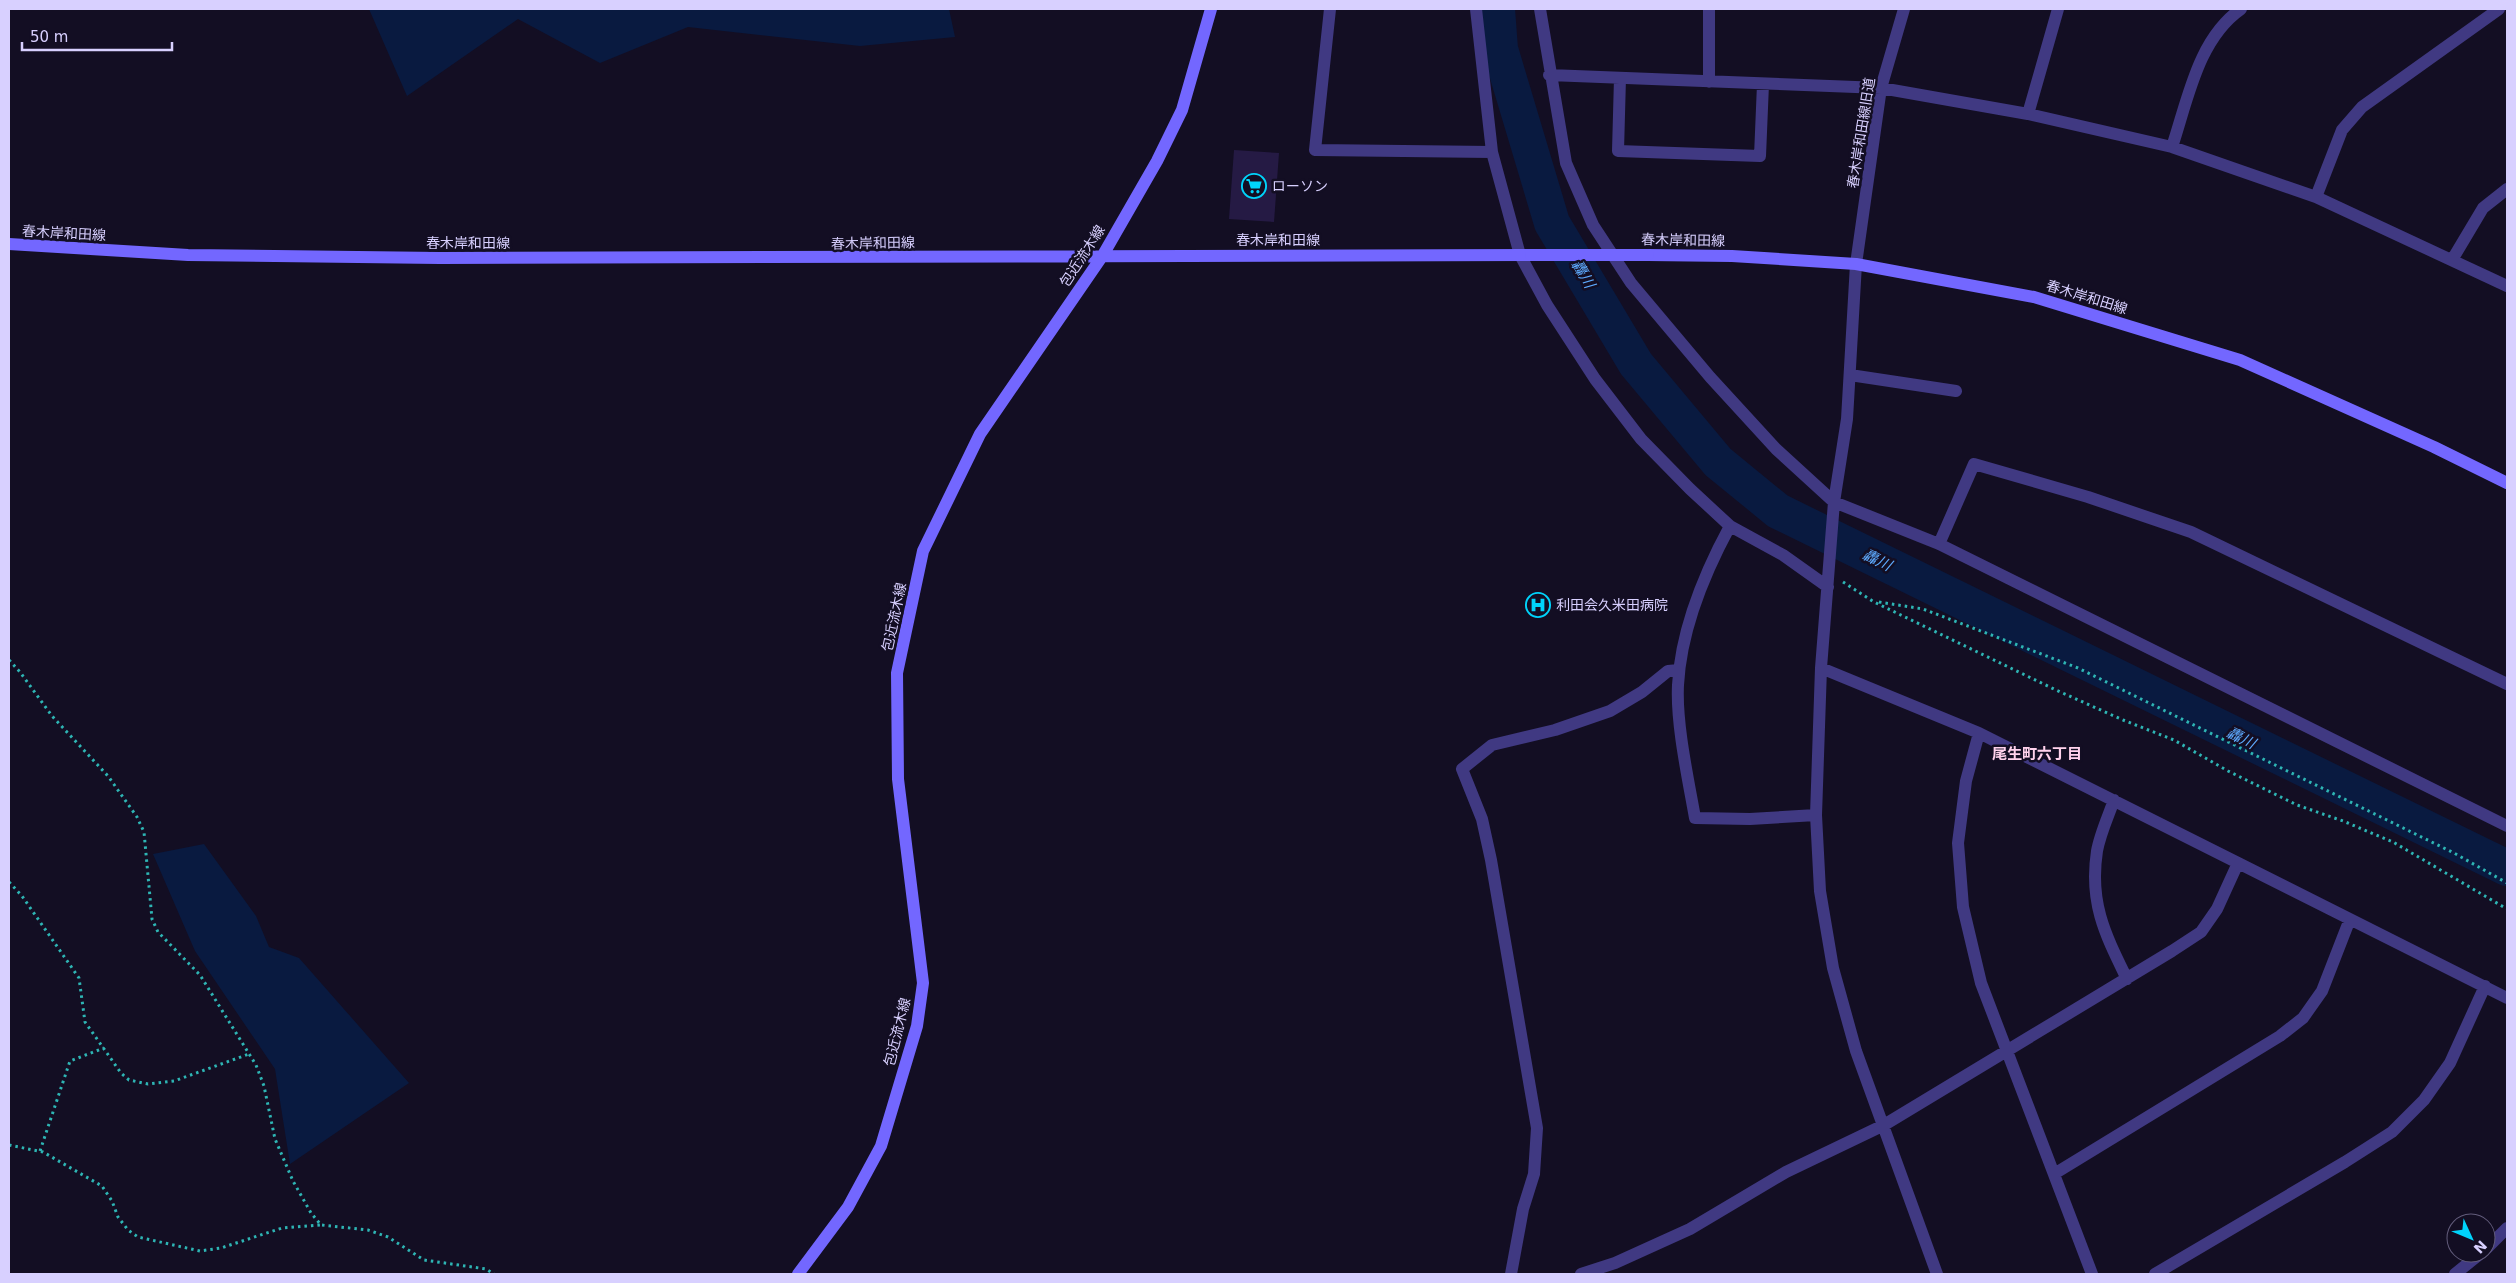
<svg xmlns="http://www.w3.org/2000/svg" width="2516" height="1283" viewBox="0 0 2516 1283" font-family="'DejaVu Sans','Noto Sans JP',sans-serif">
  <style>
    .water { fill: #091a40 }
    .lines { fill: none; stroke-linecap: round; stroke-linejoin: round }
    .river { stroke: #091a40; stroke-width: 36 }
    .building { fill: #251a44 }
    .path { stroke: #2eb5b4; stroke-width: 3; stroke-dasharray: 2.5 4; stroke-linecap: butt }
    .street { stroke: #403982; stroke-width: 12 }
    .secondary { stroke: #7367ff; stroke-width: 12 }
    .secondary-bridge { stroke: #7367ff; stroke-width: 12 }
    .labels { text-anchor: middle; dominant-baseline: central; stroke-width: 5; stroke-linejoin: round; paint-order: stroke }
    .street-label { font-size: 14px; fill: #d8d0ff; stroke: #130e23 }
    .poi-label { font-size: 14px; fill: #d8d0ff; stroke: #130e23; text-anchor: start }
    .water-label { font-size: 15px; font-style: italic; fill: #5eabff; stroke: #130e23 }
    .neighbourhood-label { font-size: 15px; font-weight: bold; fill: #ffd2ec; stroke: #130e23 }
  </style>
  <rect width="100%" height="100%" fill="#130e23"/>
  <path class="water" d="M369 9H949L955 37 860 46 688 27 600 63 518 19 407 96Z
    M204 844 256 916 269 947 299 958 409 1083 290 1164 275 1069 195 951 153 854Z"/>
  <g class="lines">
    <path class="river" d="M1497 9 1500 49 1552 223 1636 364 1718 462 1778 511 2507 868"/>
  </g>
  <path class="building" d="M1234 150 1279 153 1274 222 1229 219Z"/>
  <g class="lines">
    <path class="path" d="M1843 582 1874 602 2056 690 2123 720 2174 740 2228 771 2297 805 2343 821 2393 842 2507 909
      M1879 602 1923 609 2078 668 2454 853 2507 883
      M9 660 20 672 52 716 108 776 137 817 144 832 152 919 158 932 200 975 256 1065 264 1086 275 1139 293 1181 311 1213 321 1225 368 1230 388 1237 424 1260 486 1269 494 1274
      M9 882 22 896 79 978 85 1022 121 1073 129 1080 148 1084 174 1081 249 1054
      M9 1145 43 1152 102 1186 112 1201 118 1217 128 1230 138 1237 200 1251 221 1248 282 1228 320 1225
      M40 1151 70 1061 104 1048"/>
    <path class="street" d="M1330 9 1315 150 1492 152
      M1476 9 1492 152 1520 255 1547 305 1595 379 1641 439 1690 489 1730 526 1783 555 1828 587
      M1540 9 1566 163 1593 225 1631 283 1710 377 1776 449 1834 502 1939 544 2507 826
      M1709 9V82
      M1904 9 1881 88 1856 264 1847 419 1834 502 1821 668 1816 815 1820 891 1833 968 1856 1051 1937 1274
      M1549 75 1881 88 2028 114 2172 147 2316 197 2507 286
      M1620 78 1618 151 1760 156 1763 84
      M2028 114 2058 9
      M2172 147C2188 99 2198 39 2241 9
      M2316 197 2342 130 2362 107 2499 9
      M2452 260 2483 208 2507 189
      M1850 375 1956 391
      M1730 526C1704 574 1681 629 1678 685 1676 724 1688 778 1695 818L1750 819 1816 815
      M1939 544 1974 464 2088 497 2191 532 2507 684
      M1821 668 1979 733 2507 998
      M1979 733 1966 781 1958 843 1963 907 1981 983 2092 1274
      M2114 800C2108 817 2100 834 2097 851 2089 903 2105 934 2127 979
      M2054 1174 2280 1036 2303 1018 2322 991 2350 919
      M2486 1249 2507 1228
      M1511 1274 1523 1209 1534 1174 1537 1128 1491 860 1482 819 1462 769 1492 745 1555 730 1610 711 1642 692 1668 671 1679 670
      M1581 1274 1615 1263 1690 1229 1786 1172 1884 1125 2172 951 2201 932 2217 909 2238 863
      M2155 1274 2345 1162 2392 1132 2424 1100 2450 1063 2485 986
      M2455 1274 2481 1253"/>
    <path class="secondary" d="M9 244 188 255 440 258 1531 255
      M1648 255 1732 256 1856 264 2034 297 2240 360 2434 447 2507 483
      M798 1274 848 1207 881 1146 917 1026 923 983 898 779 897 673 923 551 980 434 1103 255 1157 161 1182 110 1211 9"/>
    <path class="secondary-bridge" d="M1531 255H1648"/>
  </g>
  <defs>
    <symbol id="supermarket-ring" viewBox="-11 -11 22 22"><circle r="9.5" fill="#130e23" stroke="#00d4fb" stroke-width="1.5"/><path d="M-6-5.5h2.5l.6 2H6L4.5 2H-2.5L-4.4-4H-6ZM-1.5 3.2a1.3 1.3 0 1 0 .1 0ZM3 3.2a1.3 1.3 0 1 0 .1 0Z" fill="#00d4fb"/></symbol>
    <symbol id="hospital-ring" viewBox="-11 -11 22 22"><circle r="9.5" fill="#130e23" stroke="#00d4fb" stroke-width="1.5"/><path d="M-5-5h3v3.5h4V-5h3V5h-3V1.5h-4V5h-3Z" fill="#00d4fb"/></symbol>
  </defs>
  <g fill-rule="evenodd">
    <use href="#supermarket-ring" x="1240" y="172" width="28" height="28"/>
    <use href="#hospital-ring" x="1524" y="591" width="28" height="28"/>
  </g>
  <g class="labels">
    <g class="street-label">
      <text transform="translate(1861 133) rotate(-81)">春木岸和田線旧道</text>
      <text transform="translate(64 233) rotate(3)">春木岸和田線</text>
      <text x="1278" y="240">春木岸和田線</text>
      <text transform="translate(1683 240) rotate(1)">春木岸和田線</text>
      <text x="468" y="243">春木岸和田線</text>
      <text transform="translate(873 243) rotate(-1)">春木岸和田線</text>
      <text transform="translate(1082 256) rotate(-57)">包近流木線</text>
      <text transform="translate(2087 297) rotate(17)">春木岸和田線</text>
      <text transform="translate(894 617) rotate(-78)">包近流木線</text>
      <text transform="translate(897 1032) rotate(-76)">包近流木線</text>
    </g>
    <g class="poi-label">
      <text x="1272" y="186">ローソン</text>
      <text x="1556" y="605">利田会久米田病院</text>
    </g>
    <g class="water-label">
      <text transform="translate(1583 274) rotate(59)">轟川</text>
      <text transform="translate(1877 560) rotate(26)">轟川</text>
      <text transform="translate(2241 738) rotate(26)">轟川</text>
    </g>
    <g class="neighbourhood-label">
      <text x="2037" y="754">尾生町六丁目</text>
    </g>
  </g>
  <rect width="2516" height="1283" fill="none" stroke="#d8d0ff" stroke-width="20"/>
  <g transform="translate(2471 1238) rotate(134)"><circle r="24" fill="#130e23" stroke="#625c7b"/>
  <path d="M0-4L9 19L0 12L-9 19Z" fill="#00d4fb"/>
  <text y="-8" font-size="14" font-weight="bold" text-anchor="middle" fill="#d8d0ff">N</text>
  </g>
  <path d="M22 42v8h150v-8" fill="none" stroke="#d8d0ff" stroke-width="2.5"/>
  <text x="30" y="42" font-size="15" fill="#d8d0ff" stroke="#130e23" stroke-width="4" paint-order="stroke">50 m</text>
</svg>
